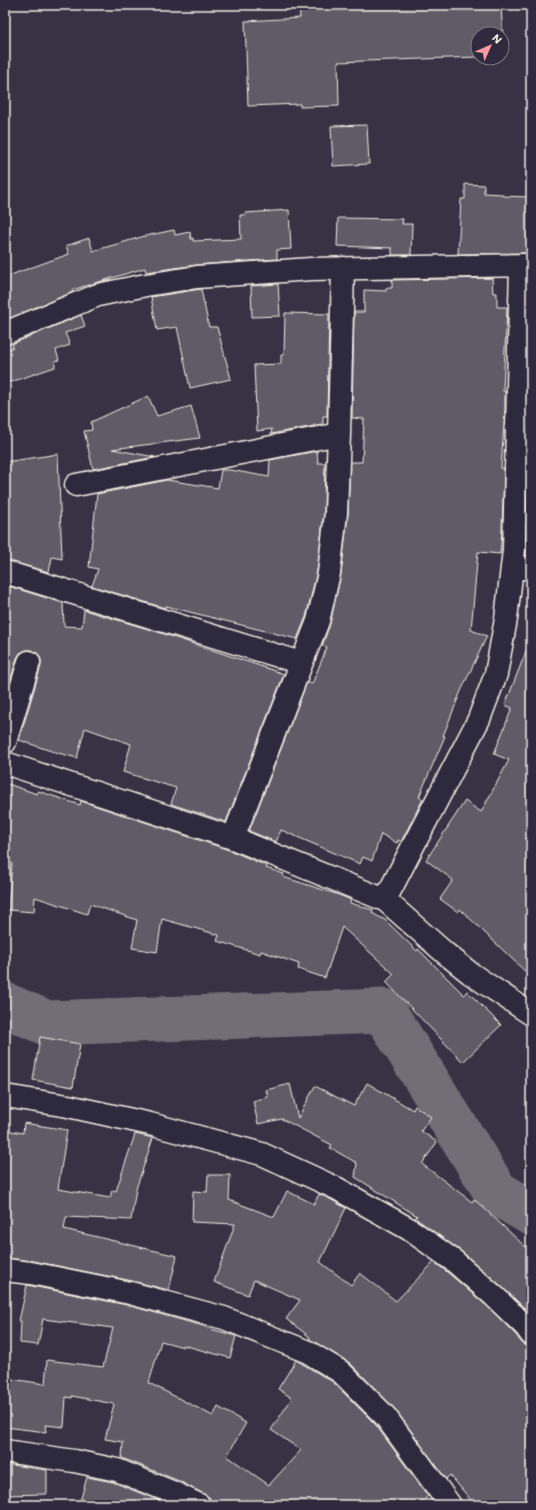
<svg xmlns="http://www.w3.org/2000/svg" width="536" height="1510" viewBox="0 0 536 1510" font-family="Mali,sans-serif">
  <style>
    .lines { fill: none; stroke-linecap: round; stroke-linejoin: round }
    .river { stroke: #726e77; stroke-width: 45 }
    .building { fill: #5f5c67; stroke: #f4f1e8 }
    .minor-casing { stroke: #f4f1e8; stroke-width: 25 }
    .tertiary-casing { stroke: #f4f1e8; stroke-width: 25 }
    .minor { stroke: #2f2a3d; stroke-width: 22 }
    .tertiary { stroke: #2f2a3d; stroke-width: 22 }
  </style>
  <rect width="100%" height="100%" fill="#373244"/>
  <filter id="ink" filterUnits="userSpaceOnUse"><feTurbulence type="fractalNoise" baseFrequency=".025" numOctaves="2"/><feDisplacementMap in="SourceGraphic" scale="8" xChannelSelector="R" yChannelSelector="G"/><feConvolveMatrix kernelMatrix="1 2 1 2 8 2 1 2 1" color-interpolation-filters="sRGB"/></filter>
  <g filter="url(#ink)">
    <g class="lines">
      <path class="river" d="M5 1005 47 1023 384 1011 496 1192 531 1213"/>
    </g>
    <path class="building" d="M299 5H501L503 39 502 34H478V57L338 62 339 106 300 107V104L248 106 245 21 300 18Z
      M367 125 369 164 333 166 331 126Z
      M465 184 484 185V193L502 194V196L531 197V253L458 254 461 199H465Z
      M289 210 291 249 277 250V259L196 265 146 272 145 268 72 290 73 292 5 320V277L69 254 66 246 89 238 93 251 145 236 174 230 175 235 190 232 191 239 193 238V241L241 239 240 215H245V213Z
      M338 218 403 219 402 224H412L411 255H392V248L337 246Z
      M492 278 493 293H497V307H507L503 391H505V409L501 468H504L502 531 500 554 478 552 471 630 487 636 461 691 443 736H445L419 797 423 799 401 842 398 840 397 843 381 834 372 861 363 857 360 864 281 830 276 842 249 831 307 682 312 684 327 647 322 646 330 624 341 574 348 514 350 462H362L364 419 352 418 354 312H364V290L386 291V288H392V280Z
      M278 284 280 316 252 317 251 286Z
      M201 289 209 327H217L231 379 190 388 177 327 157 330 151 297Z
      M285 313 329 314 327 416H323V424L314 425V426L271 434 272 429 257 431 254 365 281 364V355H284Z
      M81 315 85 326 65 333 70 345 56 350 59 360 55 361V367L5 384V350L13 347 12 344Z
      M148 396 157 416 191 406 200 438 112 449 155 457 93 469 84 431 92 430 91 422Z
      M317 451 318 463H325L324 512 317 571 306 617 297 639 166 606 165 608 92 586 98 569 89 567 97 494 167 480 218 488 221 470H230L269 477 270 460Z
      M58 454 62 559 52 557 49 572 5 560V462Z
      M5 585 63 603 64 626 82 627 84 610 158 632 284 674 226 822 171 804 176 788 123 772 131 744 85 728 77 758 51 751 19 740 41 666V660L38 654 32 650H26L20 653 17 658 5 698Z
      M530 641H531V977L460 909 458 912 440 899 453 880 426 860 465 801 481 812 509 760 494 754 512 708 505 705Z
      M5 783 37 794 38 791 80 805 81 801 229 850 267 866 266 868 284 874 283 877 339 895 351 900 350 903 373 910 372 913 385 920 417 951 418 949 464 995 467 991 501 1025 463 1062 386 982 394 974 342 927 325 978 298 969 299 964 261 951 260 954 217 941 219 935 162 919 157 952 132 948 137 920 90 904 87 914 35 897 34 912 8 910 12 863 5 862Z
      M40 1037 80 1044 73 1087 33 1080Z
      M367 1083 413 1110 415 1106 431 1117 421 1131 437 1142 422 1164 472 1202 474 1199 531 1252V1314L502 1287 462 1252 415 1218 417 1216 355 1177 357 1163 330 1148 332 1145 282 1119 258 1124 253 1101 268 1097 266 1090 290 1084 298 1118 315 1086 354 1106Z
      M24 1123 67 1130 58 1189 110 1198 112 1190 116 1191 135 1134 153 1138 136 1189 131 1220 66 1217 64 1229 177 1256 169 1290 132 1281 33 1261 5 1258V1229L7 1211H5V1130L23 1133Z
      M208 1175H230L229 1200 274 1217 287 1191 314 1204 319 1194 330 1199 346 1208 320 1262 351 1285 360 1273 396 1301 434 1262 446 1271 486 1305 516 1335 521 1342 525 1345 531 1346V1505H475L450 1475 446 1479 395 1409 350 1363 309 1339 310 1337 286 1319 300 1300 254 1280 248 1295 214 1282 235 1224 192 1222 193 1191 207 1192Z
      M27 1285 127 1305 207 1327V1328L236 1336 230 1358 183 1345V1347L161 1341 149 1383 213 1416 218 1407 246 1423 227 1456 269 1485 301 1450 271 1430 292 1398 278 1389 296 1360 333 1382 375 1424 428 1496 419 1505H211L210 1498 204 1494 179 1481 122 1458 123 1442 105 1439 114 1404 72 1396V1398L66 1397 64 1427 45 1425 46 1432 5 1427V1378L45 1384 47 1360 103 1367 113 1328 43 1319 38 1345 20 1343 21 1321H19Z
      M5 1464 47 1470V1494L5 1495Z
      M87 1477 113 1482 170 1505H79Z"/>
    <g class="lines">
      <defs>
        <path id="minor" d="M5 333 98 295 146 285 197 277 311 269 531 265
          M76 485 339 434
          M512 568H531
          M5 572 301 663
          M5 742 29 662
          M233 838 318 621 329 573 336 513 339 434 343 268
          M385 900 479 719 496 674 506 619 514 550 521 265
          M5 1096 68 1106 150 1124 262 1154 336 1188 409 1229 454 1261 494 1296 526 1327 531 1334
          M5 1270 31 1273 130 1293 224 1318 308 1352 341 1372 385 1416 450 1505
          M5 1451 74 1461 117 1470 174 1493 199 1505"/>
        <path id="tertiary" d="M5 763 233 838 385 900 445 953 470 973 531 1014"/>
      </defs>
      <use href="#minor" class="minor-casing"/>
      <use href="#tertiary" class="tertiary-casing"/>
      <use href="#minor" class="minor"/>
      <use href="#tertiary" class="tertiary"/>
    </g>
  </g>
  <rect width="536" height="1510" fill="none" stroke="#2f2a3d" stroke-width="20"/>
  <rect x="10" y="10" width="516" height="1490" fill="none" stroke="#f4f1e8" stroke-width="1.5" filter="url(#ink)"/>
  <g transform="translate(490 46) rotate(45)"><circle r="19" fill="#2f2a3d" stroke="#7e7a81"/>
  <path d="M0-3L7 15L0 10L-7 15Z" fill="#ff9aa2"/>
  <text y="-6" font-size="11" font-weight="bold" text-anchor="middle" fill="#f4f1e8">N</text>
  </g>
</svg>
